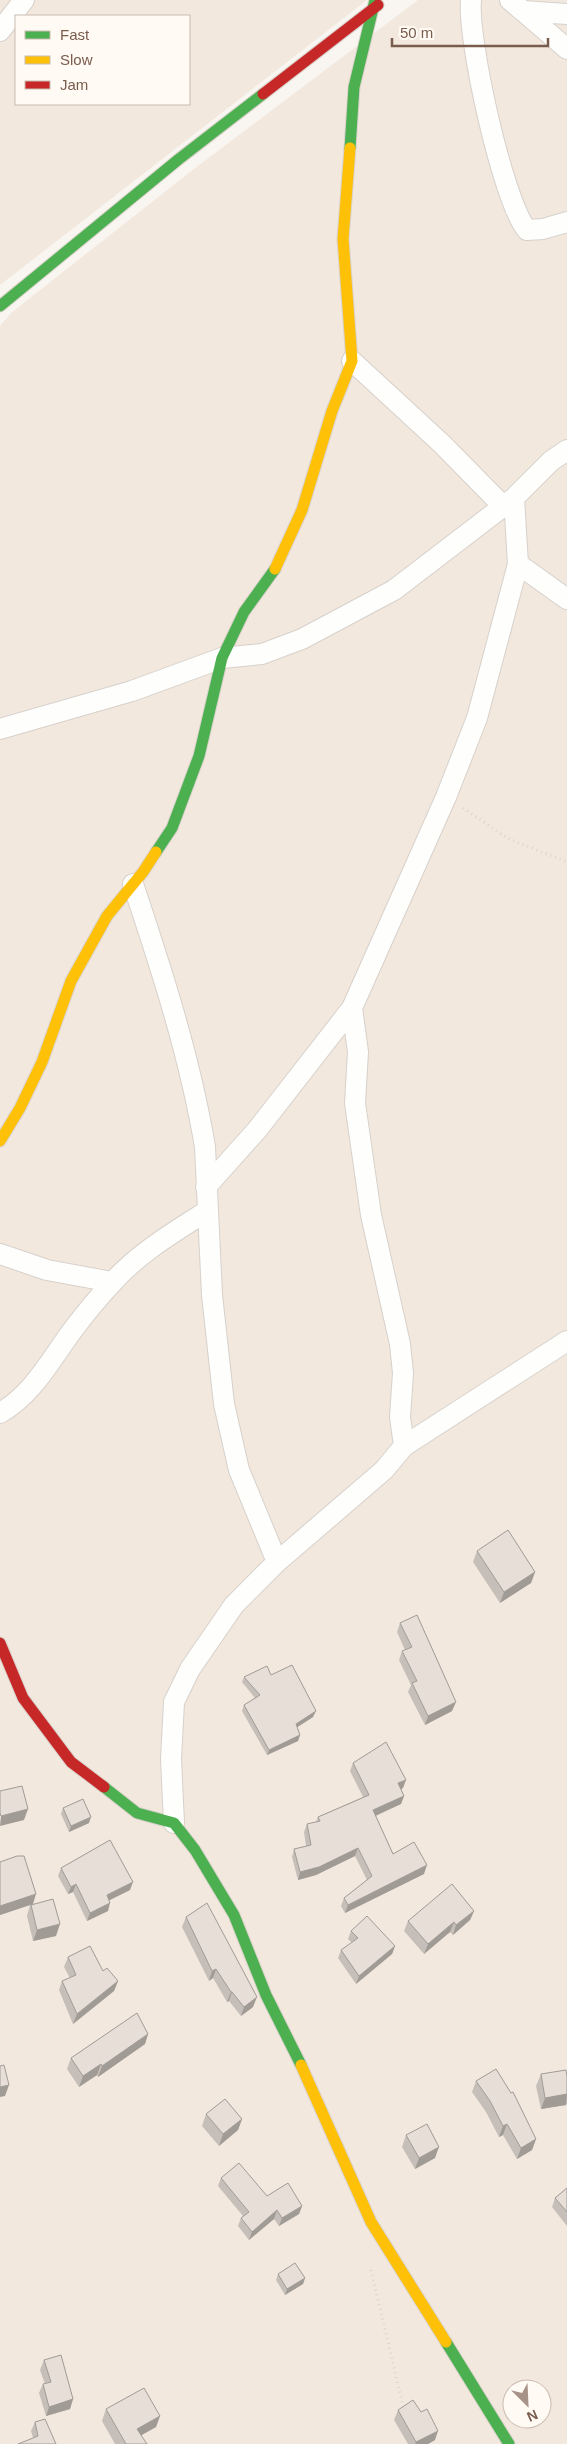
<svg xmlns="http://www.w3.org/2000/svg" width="567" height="2444" viewBox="0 0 567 2444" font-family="Arial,sans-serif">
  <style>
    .residential { fill: #f2e8de; fill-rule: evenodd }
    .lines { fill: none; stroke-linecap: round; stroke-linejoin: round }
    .street-casing { stroke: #d7d1cb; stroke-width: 22 }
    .fast-casing { stroke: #d9d2cb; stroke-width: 13 }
    .slow-casing { stroke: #d9d2cb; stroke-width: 13 }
    .jam-casing { stroke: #d9d2cb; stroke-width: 13 }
    .path { stroke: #dcd5d0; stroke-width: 3; stroke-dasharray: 1 4; stroke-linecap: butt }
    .street { stroke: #fefefd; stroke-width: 20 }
    .fast { stroke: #4caf50; stroke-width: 11 }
    .slow { stroke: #ffc107; stroke-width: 11 }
    .jam { stroke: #c62828; stroke-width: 11 }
    .wall { fill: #c6bfb9 }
    .shaded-wall { fill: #a19b96 }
    .building { fill: #e6ded7; stroke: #a19b96 }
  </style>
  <rect width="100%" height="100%" fill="#f9f5f0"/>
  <path class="residential" d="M0 0H367L0 285ZM16 16H189V104H16Z
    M418 0H567V2444H0V326L11 313 190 172ZM512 2389H542V2419H512Z"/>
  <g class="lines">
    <defs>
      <path id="street" d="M471 0C467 38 503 202 527 230L543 229 567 222
        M510 0 523 11 567 14
        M523 11 567 49
        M0 31 24 0
        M352 361 442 444 502 505
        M518 564 567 599
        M0 729 132 691 222 658 262 654 302 639 394 590 514 498 551 461 567 450
        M133 884C162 971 190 1057 205 1147L212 1295 224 1404 239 1470 277 1562
        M206 1187 257 1130 352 1008 446 797 477 718 518 564 514 498
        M0 1254 47 1270 112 1282
        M0 1413C32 1395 50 1361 72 1331 84 1315 97 1299 111 1284 137 1254 174 1232 207 1211
        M404 1446 567 1341
        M174 1823 171 1759 174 1702 190 1669 234 1605 277 1562 384 1470 404 1446 400 1417 403 1373 400 1344 371 1215 355 1103 358 1052 352 1008"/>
      <path id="fast" d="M350 148 354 87 375 0
        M0 306 179 159 263 94
        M156 852 172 828 199 756 222 658 244 612 275 569
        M104 1787 137 1813 174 1823 195 1850 234 1915 266 1995 301 2065
        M446 2342 509 2444"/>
      <path id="slow" d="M275 569 302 510 332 411 352 361 343 239 350 148
        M0 1141 20 1108 42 1062 71 981 107 916 143 872 156 852
        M301 2065 371 2222 446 2342"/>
      <path id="jam" d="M263 94 378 5
        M0 1643 23 1698 71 1762 104 1787"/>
    </defs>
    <use href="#street" class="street-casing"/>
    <use href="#fast" class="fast-casing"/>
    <use href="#slow" class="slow-casing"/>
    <use href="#jam" class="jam-casing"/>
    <path class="path" d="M463 808 507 838 567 862
      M371 2270 404 2410"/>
    <use href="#street" class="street"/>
    <use href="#fast" class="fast"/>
    <use href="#slow" class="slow"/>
    <use href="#jam" class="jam"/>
  </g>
  <path class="wall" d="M477 1551 535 1572 531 1583 500 1603 473 1562Z
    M400 1623 452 1711 425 1725 408 1692 411 1685 399 1660 402 1651 405 1650 397 1632Z
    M271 1675 313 1717 297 1727 300 1735 298 1741 267 1755 242 1711 244 1705 255 1698 242 1682 244 1677Z
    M353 1763 403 1788 401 1789 404 1796 401 1804 376 1816 393 1854 424 1874 345 1913 341 1906 344 1898 367 1880 355 1856 316 1875 298 1880 292 1857 294 1849 306 1846 304 1832 307 1824 316 1822 318 1817 363 1797 350 1771Z
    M63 1808 89 1823 69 1832 61 1814Z
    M0 1862 33 1904 56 1936 33 1941 27 1916 30 1905 0 1915Z
    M61 1868 130 1890 109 1900 108 1911 87 1921 73 1892 68 1894 58 1876Z
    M474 1911 470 1920 453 1935 450 1932 424 1954 404 1931 408 1921Z
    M186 1917 253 2007 241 2016 229 2001 227 2002 213 1978 209 1981 182 1927Z
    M351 1931 395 1946 392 1954 356 1984 338 1958 341 1950 352 1943 348 1939Z
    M68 1957 103 1971 118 1981 114 1991 73 2024 59 1990 62 1981 70 1978 64 1967Z
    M148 2034 145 2044 98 2077 97 2075 79 2087 67 2069 71 2058Z
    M541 2074 567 2076V2103L566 2105 541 2109 536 2086Z
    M476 2081 536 2139 532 2150 517 2159 503 2135 499 2137 486 2112 472 2092Z
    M206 2114 242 2119 238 2130 219 2146 202 2126Z
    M406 2135 435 2158 415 2169 402 2147Z
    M221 2178 267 2196 302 2206 299 2214 279 2226 274 2219 249 2240 238 2226 241 2218 243 2216 218 2186Z
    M567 2188V2226L552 2207 555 2198Z
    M278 2274 305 2278 303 2284 285 2295 276 2280Z
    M44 2360 73 2399 70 2409 46 2416 39 2393 43 2384H45L40 2370Z
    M106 2409 160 2416 156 2427 141 2435 147 2444H115L102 2421Z
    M398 2410 435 2440 428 2444H408L394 2420Z
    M35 2422 56 2444 33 2438 31 2431Z"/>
  <path class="shaded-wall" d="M535 1572 531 1583 500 1603 504 1592Z
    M456 1702 452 1711 425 1725 428 1716Z
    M316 1711 313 1717 293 1730 296 1724Z
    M300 1735 298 1741 267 1755 269 1750Z
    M406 1780 403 1788 396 1792 398 1783Z
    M404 1796 401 1804 370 1818 373 1810Z
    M28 1809 24 1820 0 1826 1 1816Z
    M91 1817 89 1823 69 1832 71 1826Z
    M358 1848 355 1856 316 1875 298 1880 300 1872Z
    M427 1865 424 1874 345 1913 348 1905Z
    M133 1882 130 1890 104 1903 107 1895Z
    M76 1884 73 1892 68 1894 71 1887Z
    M36 1894 33 1904 0 1915V1906Z
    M110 1903 108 1911 87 1921 90 1913Z
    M474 1911 470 1920 453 1935 456 1925Z
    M454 1922 450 1932 424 1954 428 1944Z
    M60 1924 56 1936 33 1941 37 1930Z
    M395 1946 392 1954 356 1984 359 1976Z
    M216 1969 213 1978 209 1981 212 1971Z
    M118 1981 114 1991 73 2024 77 2014Z
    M231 1992H232L229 2001 227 2002Z
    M257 1997 253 2007 241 2016 244 2007Z
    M148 2034 145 2044 98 2077 102 2066Z
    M101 2064 97 2075 79 2087 83 2076Z
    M9 2085 5 2096 0 2097V2087Z
    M567 2094 566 2105 541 2109 545 2098Z
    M242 2119 238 2130 219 2146 223 2134Z
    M507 2124 503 2135 499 2137 503 2126Z
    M536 2139 532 2150 517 2159 521 2148Z
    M439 2147 435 2158 415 2169 419 2158Z
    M302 2206 299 2214 279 2226 282 2218Z
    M277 2210 274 2219 249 2240 252 2232Z
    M305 2278 303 2284 285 2295 287 2289Z
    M73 2399 70 2409 46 2416 49 2407Z
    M160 2416 156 2427 133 2440 137 2429Z
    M438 2431 435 2440 428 2444H415L416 2442Z"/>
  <path class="building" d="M508 1530 535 1572 504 1592 477 1551Z
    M417 1615 456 1702 428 1716 412 1683 417 1681 402 1651 412 1647 400 1623Z
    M292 1665 316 1711 296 1724 300 1735 269 1750 244 1705 260 1695 244 1677 267 1666 271 1675Z
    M386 1742 406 1780 398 1783 404 1796 373 1810 393 1854 414 1842 427 1865 348 1905 344 1898 372 1876 358 1848 319 1867 300 1872 294 1849 311 1845 307 1824 320 1821 318 1817 369 1795 353 1763Z
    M22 1786 28 1809 1 1816 0 1813V1791Z
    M83 1799 91 1817 71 1826 63 1808Z
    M110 1840 133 1882 107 1895 110 1903 90 1913 76 1884 71 1887 61 1868Z
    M17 1856H24L36 1894 0 1906V1862Z
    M452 1884 474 1911 456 1925 454 1922 428 1944 408 1921Z
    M53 1899 60 1924 37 1930 31 1905Z
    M207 1903 257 1997 244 2007 232 1992H231L216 1969 212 1971 186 1917Z
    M367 1916 395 1946 359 1976 341 1950 358 1938 351 1931Z
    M90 1946 103 1971 107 1968 118 1981 77 2014 62 1981 76 1975 68 1957Z
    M137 2013 148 2034 102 2066 101 2064 83 2076 71 2058Z
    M4 2065 9 2085 0 2087V2066Z
    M496 2069 511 2093 513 2092 536 2139 521 2148 507 2124 503 2126 490 2101 476 2081Z
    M566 2070 567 2076V2094L545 2098 541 2074Z
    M225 2099 242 2119 223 2134 206 2114Z
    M427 2124 439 2147 419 2158 406 2135Z
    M239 2163 267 2196 288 2183 302 2206 282 2218 277 2210 252 2232 241 2218 249 2212 221 2178Z
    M567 2188V2212L555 2198Z
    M295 2263 305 2278 287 2289 278 2274Z
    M61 2355 73 2399 49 2407 43 2384 51 2382 44 2360Z
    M144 2388 160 2416 137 2429 147 2444H126L106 2409Z
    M413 2400 421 2412 427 2409 438 2431 416 2442 398 2410Z
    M45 2419 56 2444H18L38 2436 35 2422Z"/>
  <rect x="15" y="15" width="175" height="90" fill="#fffaf3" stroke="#cabbb1"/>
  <rect x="25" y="31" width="25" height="8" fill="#4caf50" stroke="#cabbb1"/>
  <text x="60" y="40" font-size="15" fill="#7a5c4d">Fast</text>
  <rect x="25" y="56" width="25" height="8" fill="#ffc107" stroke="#cabbb1"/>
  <text x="60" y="65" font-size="15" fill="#7a5c4d">Slow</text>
  <rect x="25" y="81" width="25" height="8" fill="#c62828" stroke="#cabbb1"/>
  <text x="60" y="90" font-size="15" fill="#7a5c4d">Jam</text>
  <g transform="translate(527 2404) rotate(156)"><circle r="24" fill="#fffaf3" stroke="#cabbb1"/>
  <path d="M0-4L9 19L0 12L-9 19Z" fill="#a69286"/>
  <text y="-8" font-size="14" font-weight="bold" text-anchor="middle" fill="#7a5c4d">N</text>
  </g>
  <path d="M392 38v8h156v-8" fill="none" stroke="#7a5c4d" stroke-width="2.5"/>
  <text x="400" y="38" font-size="15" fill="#7a5c4d" stroke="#fffaf3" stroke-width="4" paint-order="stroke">50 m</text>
</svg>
